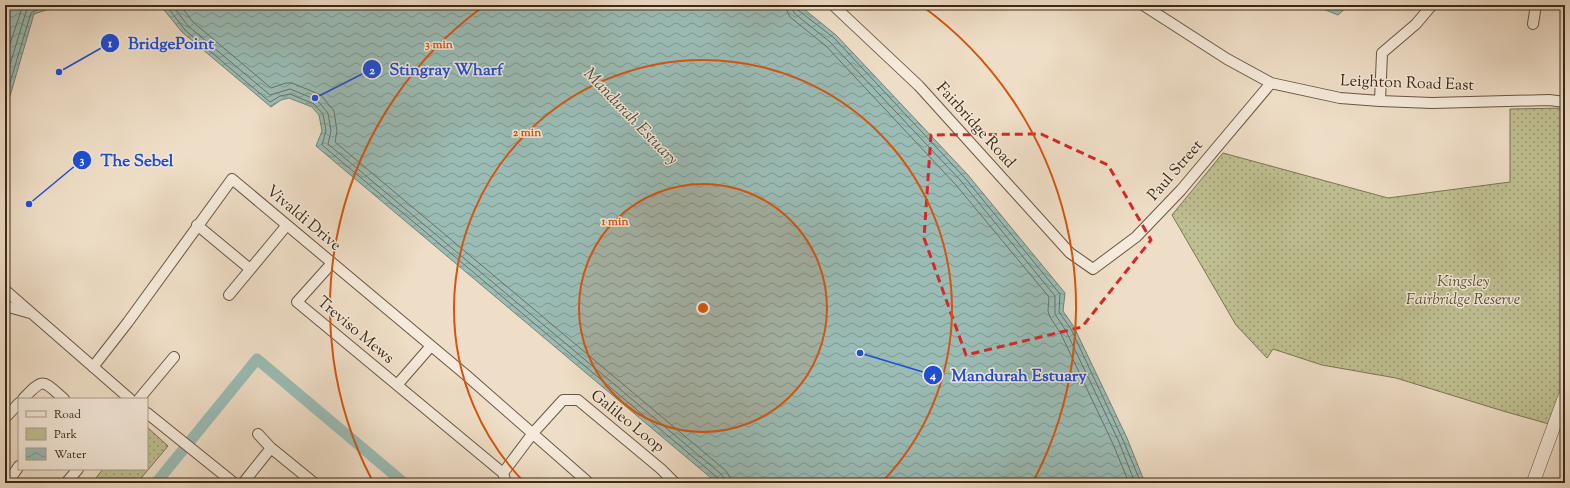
<svg xmlns="http://www.w3.org/2000/svg" width="1570" height="488" viewBox="0 0 1570 488" font-family="'Sorts Mill Goudy',serif">
  <style>
    .green { fill: url(#green-dots); stroke: #7e7454 }
    .water { fill: url(#water-waves); stroke: #748175 }
    .lines { fill: none; stroke-linecap: round; stroke-linejoin: round }
    .shore { stroke: #6b7265; stroke-width: 1 }
    .canal { stroke: #9abcb5; stroke-width: 11 }
    .minor-casing { stroke: #695642; stroke-width: 12 }
    .tertiary-casing { stroke: #695642; stroke-width: 14 }
    .minor { stroke: #f5eadb; stroke-width: 10 }
    .tertiary { stroke: #f5eadb; stroke-width: 13 }
    .marked { fill: none; stroke: #d62828; stroke-width: 3; stroke-dasharray: 8 5; stroke-linejoin: round }
    .ring { fill: none; stroke: #d7540d; stroke-width: 2 }
    .labels { text-anchor: middle; dominant-baseline: central; stroke-width: 3; stroke-linejoin: round; paint-order: stroke }
    .street-label { font-size: 16px; fill: #3c2915; stroke: #f5eadb }
    .park-label { font-size: 16px; font-style: italic; fill: #5d4f34; stroke: #f5eadb }
    .water-label { font-size: 17px; font-style: italic; fill: #544e3d; stroke: #f5eadb }
    .centre { fill: #d7540d; stroke: #f5eadb; stroke-width: 2 }
    .ring-label { font-size: 12px; text-anchor: middle; font-weight: bold; fill: #d7540d; stroke: #f5eadb; stroke-width: 3; stroke-linejoin: round; paint-order: stroke }
    .leader { fill: none; stroke: #1d4ed8; stroke-width: 1.5 }
    .callout-dot { fill: #1d4ed8; stroke: #f5eadb; stroke-width: 1.5 }
    .mark-label { font-size: 12px; text-anchor: middle; font-weight: bold; fill: #fff }
    .callout-label { font-size: 17px; text-anchor: middle; font-weight: bold; fill: #1d4ed8; stroke: #f5eadb; stroke-width: 3; stroke-linejoin: round; paint-order: stroke }
  </style>
  <defs>
    <pattern id="green-dots" width="8" height="8" patternUnits="userSpaceOnUse"><rect width="8" height="8" fill="#bfc092"/><path d="M2 2h.1M6 6h.1" fill="none" stroke="#9c9c76" stroke-width="1.8" stroke-linecap="round"/></pattern>
    <pattern id="water-waves" width="16" height="10" patternUnits="userSpaceOnUse"><rect width="16" height="10" fill="#9abcb5"/><path d="M0 5q4-4 8 0t8 0" fill="none" stroke="#7f9992"/></pattern>
  </defs>
  <rect width="100%" height="100%" fill="#efdec7"/>
  <filter id="stains"><feTurbulence type="fractalNoise" baseFrequency=".005" numOctaves="4"/><feColorMatrix values="0 0 0 0 .2 0 0 0 0 .09 0 0 0 0 .02 0 0 0 .5 -.17"/></filter>
  <radialGradient id="worn" r=".72"><stop offset=".6" stop-color="#630" stop-opacity="0"/><stop offset="1" stop-color="#630" stop-opacity=".3"/></radialGradient>
  <path class="green" d="M1565 108V378L1549 424 1503 411 1396 378 1322 365 1273 349 1267 358 1236 325 1172 215 1223 153 1388 198 1510 182V109Z
    M147 427 168 446 137 483H92L103 469H147Z"/>
  <path class="water" d="M5 5H51L49 9 34 14 5 113Z
    M160 5H799L836 35 968 175 1065 293 1063 311 1074 327 1127 438 1145 483H717L316 146 322 131 319 115 312 107 289 98 281 100 271 107 182 32Z
    M1313 5H1349L1338 15Z"/>
  <g class="lines">
    <path class="shore" d="M166 5 185 30 270 102 280 96 290 94 314 104 323 114 326 131 322 145 718 478 719 483
      M172 5 188 26 270 95 290 89 317 100 328 113 331 131 328 144 721 474 724 478V483
      M180 5 193 22 271 88 286 83H292L321 95 334 111 337 131 335 142 725 470 729 475 730 483
      M786 5 787 11 790 17 826 46 956 185 1049 297 1048 311 1050 317 1061 334 1113 444 1129 483
      M792 5 794 13 830 42 961 181 1055 296V314L1066 331 1119 442 1135 483
      M797 5 798 10 834 38 965 178 1060 294 1059 312 1071 329 1123 440 1141 483
      M5 59 23 5
      M5 81 26 12 29 8 33 5
      M5 99 31 13 46 5"/>
    <path class="canal" d="M156 483 257 359 404 483"/>
    <defs>
      <path id="minor" d="M833 5 919 86 1070 253 1093 269 1136 237 1181 190 1271 83
        M1143 5 1227 59 1271 83 1340 98 1380 101 1432 103 1549 100 1565 102
        M1533 24 1536 5
        M1380 101 1382 53 1416 24 1432 5
        M197 225 250 269
        M332 263 297 302 503 473
        M5 290 130 399
        M229 295 287 225
        M5 306 30 313
        M93 367 128 322 232 179 466 375 589 483
        M397 385 431 346
        M23 399C44 377 42 380 64 399
        M139 399 174 357
        M147 413 234 483
        M5 418 19 403
        M271 448 314 483
        M7 483 19 466
        M66 483 78 469
        M243 483 271 448 258 434
        M506 483 503 473 533 433 563 400H578L661 469 675 483"/>
      <path id="tertiary" d="M1533 483 1565 396"/>
    </defs>
    <use href="#minor" class="minor-casing"/>
    <use href="#tertiary" class="tertiary-casing"/>
    <use href="#minor" class="minor"/>
    <use href="#tertiary" class="tertiary"/>
  </g>
  <path class="marked" d="M1041 134 1108 165 1151 240 1082 327 966 355 924 238 931 135Z"/>
  <circle cx="703" cy="308" r="124" fill="#d7540d" fill-opacity=".12"/>
  <g class="ring">
    <circle cx="703" cy="308" r="124"/>
    <path d="M525 483A249 249 0 1 1 881 483"/>
    <path d="M372 480A373 373 0 0 1 484 6M922 6A373 373 0 0 1 1034 480"/>
  </g>
  <g class="labels">
    <g class="street-label">
      <text transform="translate(1407 84) rotate(2)">Leighton Road East</text>
      <text transform="translate(975 126) rotate(48)">Fairbridge Road</text>
      <text transform="translate(1176 171) rotate(-49)">Paul Street</text>
      <text transform="translate(303 219) rotate(40)">Vivaldi Drive</text>
      <text transform="translate(355 331) rotate(40)">Treviso Mews</text>
      <text transform="translate(627 422) rotate(39)">Galileo Loop</text>
    </g>
    <g class="park-label">
      <text x="1463" y="282">Kingsley<tspan x="1463" dy="18">Fairbridge Reserve</tspan></text>
    </g>
    <g class="water-label">
      <text transform="translate(630 117) rotate(46)">Mandurah Estuary</text>
    </g>
  </g>
  <circle cx="703" cy="308" r="6" class="centre"/>
  <g class="ring-label">
    <text x="439" y="48">3 min</text>
    <text x="527" y="136">2 min</text>
    <text x="615" y="225">1 min</text>
  </g>
  <path class="leader" d="M59 72L110 43M315 98L372 69M29 204L82 160M860 353L933 375"/>
  <g class="callout-dot">
    <circle cx="59" cy="72" r="4"/>
    <circle cx="315" cy="98" r="4"/>
    <circle cx="29" cy="204" r="4"/>
    <circle cx="860" cy="353" r="4"/>
    <circle cx="110" cy="43" r="10"/>
    <circle cx="372" cy="69" r="10"/>
    <circle cx="82" cy="160" r="10"/>
    <circle cx="933" cy="375" r="10"/>
  </g>
  <g class="mark-label">
    <text x="110" y="47">1</text>
    <text x="372" y="74">2</text>
    <text x="82" y="164">3</text>
    <text x="933" y="379">4</text>
  </g>
  <g class="callout-label">
    <text x="171" y="49">BridgePoint</text>
    <text x="446" y="75">Stingray Wharf</text>
    <text x="137" y="166">The Sebel</text>
    <text x="1019" y="381">Mandurah Estuary</text>
  </g>
  <rect width="1570" height="488" fill="none" stroke="#efdec7" stroke-width="20"/>
  <rect x="6" y="6" width="1558" height="476" fill="none" stroke="#3c2915" stroke-width="2"/>
  <rect x="10" y="10" width="1550" height="468" fill="none" stroke="#3c2915"/>
  <rect x="18" y="398" width="130" height="72" fill="#f5eadb" stroke="#ab9d8c"/>
  <rect x="26" y="411" width="20" height="6" fill="#f5eadb" stroke="#ab9d8c"/>
  <text x="54" y="418" font-size="12" fill="#3c2915">Road</text>
  <rect x="26" y="428" width="20" height="12" fill="#bfc092" stroke="#ab9d8c"/>
  <text x="54" y="438" font-size="12" fill="#3c2915">Park</text>
  <rect x="26" y="448" width="20" height="12" fill="url(#water-waves)" stroke="#ab9d8c"/>
  <text x="54" y="458" font-size="12" fill="#3c2915">Water</text>
  <rect width="100%" height="100%" filter="url(#stains)"/>
  <rect width="100%" height="100%" fill="url(#worn)"/>
</svg>
